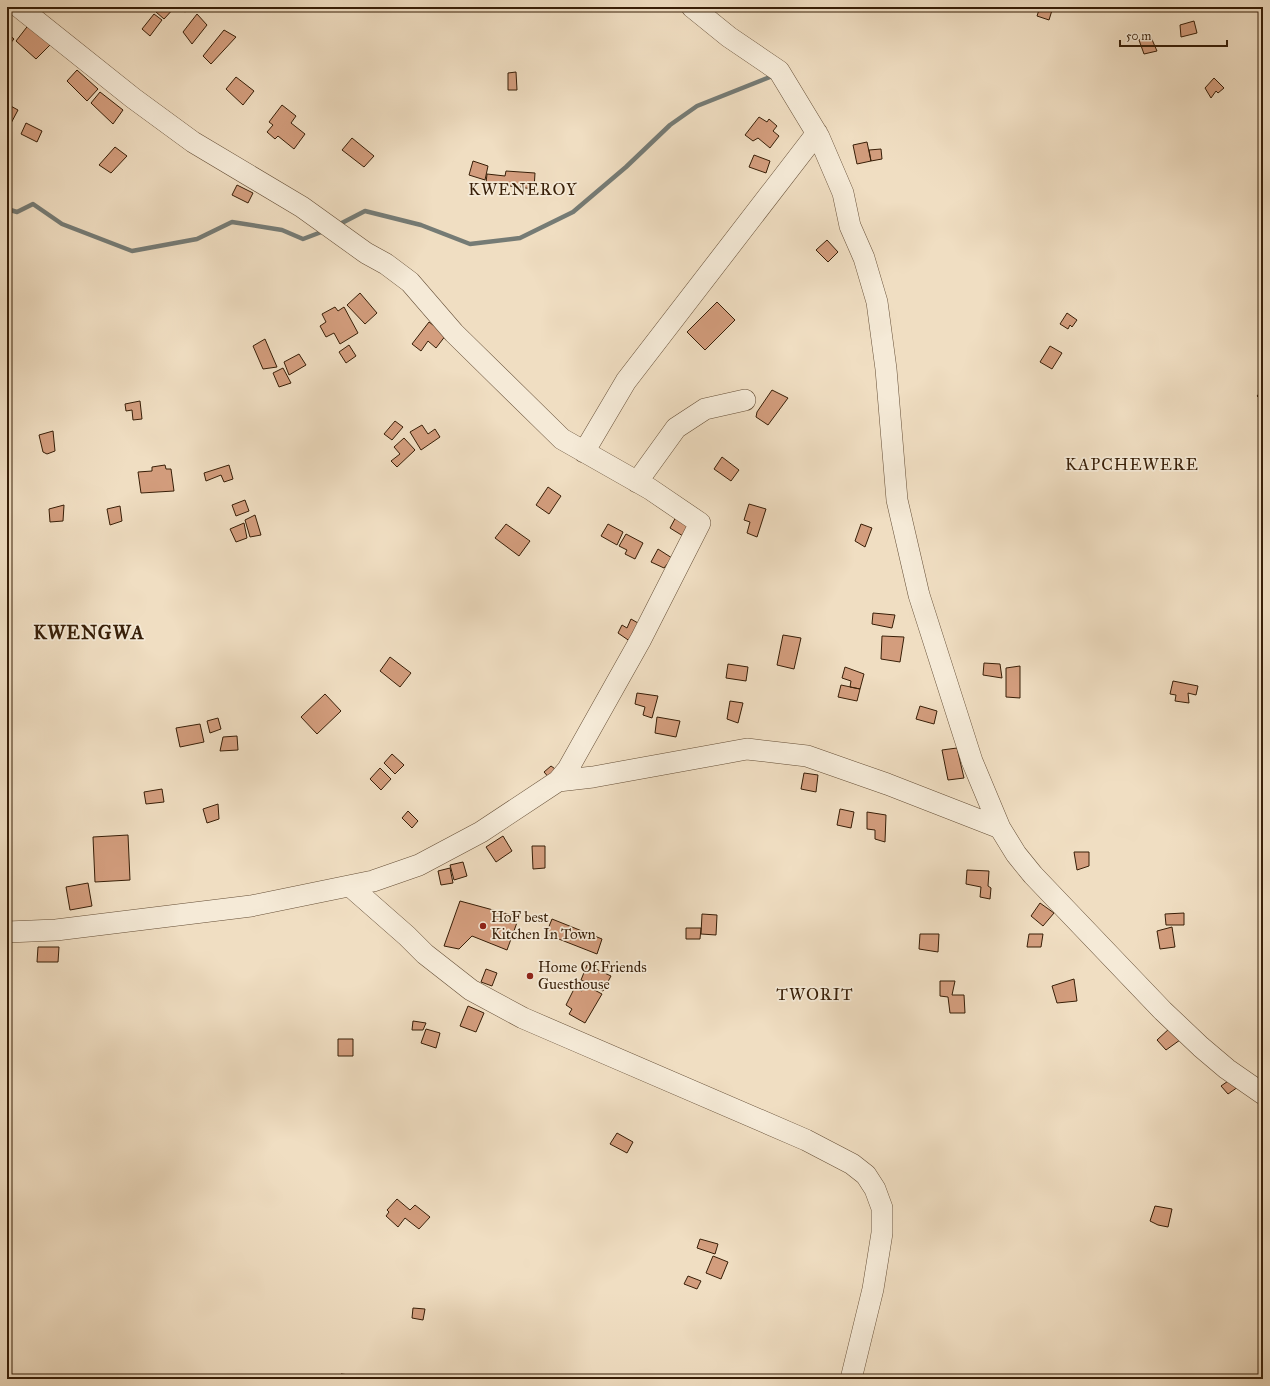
<svg xmlns="http://www.w3.org/2000/svg" width="1270" height="1386" viewBox="0 0 1270 1386" font-family="'IM FELL Great Primer',serif">
  <style>
    .lines { fill: none; stroke-linecap: round; stroke-linejoin: round }
    .stream { stroke: #757b75; stroke-width: 4.5 }
    .building { fill: #d39d7d; stroke: #371e07 }
    .minor-casing { stroke: #654e36; stroke-width: 22 }
    .minor { stroke: #f5ead7; stroke-width: 21 }
    .poi-dot { fill: #8f2418; stroke: #f5ead7; stroke-width: 1.5 }
    .labels { text-anchor: middle; dominant-baseline: central; stroke-width: 3.5; stroke-linejoin: round; paint-order: stroke }
    .poi-label { font-size: 15px; fill: #371e07; stroke: #f5ead7; text-anchor: start }
    .quarter-label { font-size: 17px; letter-spacing: 1px; fill: #371e07; stroke: #f5ead7 }
    .district-label { font-size: 19px; font-weight: bold; letter-spacing: 1px; fill: #371e07; stroke: #f5ead7 }
  </style>
  <rect width="100%" height="100%" fill="#f0dec2"/>
  <filter id="stains"><feTurbulence type="fractalNoise" baseFrequency=".005" numOctaves="4"/><feColorMatrix values="0 0 0 0 .2 0 0 0 0 .09 0 0 0 0 .02 0 0 0 .5 -.17"/></filter>
  <radialGradient id="worn" r=".72"><stop offset=".6" stop-color="#630" stop-opacity="0"/><stop offset="1" stop-color="#630" stop-opacity=".3"/></radialGradient>
  <g class="lines">
    <path class="stream" d="M7 209 17 212 33 204 62 224 132 251 197 239 232 222 282 230 303 239 324 231
      M338 225 365 211 421 225 470 244 520 238 573 212 626 167 670 125 697 106 770 77"/>
  </g>
  <path class="building" d="M160 7H175L164 19 156 12Z
    M179 7H191L185 12Z
    M1040 7H1053L1049 20 1037 16Z
    M154 14 162 20 150 36 142 29Z
    M197 14 207 25 192 44 183 32Z
    M1194 21 1197 33 1181 37 1180 25Z
    M30 23 53 42 36 59 16 41Z
    M224 30 236 37 211 64 203 56Z
    M7 33 14 39 7 47Z
    M1150 35 1157 51 1144 54 1139 40Z
    M77 70 98 89 87 101 67 81Z
    M516 72 517 90H508V73Z
    M236 77 254 91 243 105 226 89Z
    M1214 78 1224 88 1218 93 1216 91 1211 98 1205 88Z
    M100 92 123 110 113 124 91 103Z
    M7 104 18 110 9 127 7 126Z
    M282 105 296 116 291 123 305 134 294 149 278 136 275 139 267 132 273 125 269 122Z
    M759 117 767 122 769 119 777 126 773 131 779 136 770 148 758 138 753 141 745 135Z
    M26 123 42 131 37 142 21 134Z
    M352 138 374 156 364 167 342 150Z
    M867 142 871 161 857 164 853 145Z
    M115 147 127 156 111 173 99 165Z
    M881 149 882 159 871 161 869 150Z
    M754 155 770 161 766 173 749 167Z
    M473 161 488 166 485 180 469 175Z
    M506 171 535 173 534 189 486 183 487 174 505 176Z
    M237 185 253 193 248 203 232 195Z
    M827 240 838 252 828 262 816 250Z
    M360 293 377 313 365 324 347 305Z
    M717 302 735 320 705 350 687 332Z
    M335 307 338 311 344 307 358 333 340 344 334 333 326 337 320 326 326 322 322 314Z
    M1067 313 1077 320 1072 327 1070 325 1068 329 1060 324Z
    M429 322 446 335 436 348 428 341 421 351 412 344Z
    M265 339 277 367 263 369 253 346Z
    M349 345 356 356 346 363 339 352Z
    M1050 346 1062 353 1052 369 1040 362Z
    M299 354 306 365 289 375 284 362Z
    M283 368 291 383 279 387 273 373Z
    M1263 389V402L1257 396Z
    M772 390 788 398 768 425 756 417 757 412Z
    M140 401 142 419 133 420 132 410 126 411 125 404Z
    M395 421 403 427 392 440 384 434Z
    M422 425 428 434 435 429 440 437 421 450 410 432Z
    M53 431 55 451 47 454 43 452 39 435Z
    M404 438 415 450 397 467 391 461 400 454 394 447Z
    M722 457 739 470 731 481 714 469Z
    M165 465 166 469H171L174 491 141 493 138 472 152 471V467Z
    M229 465 233 479 224 482 221 475 206 481 204 473Z
    M548 487 561 496 549 514 536 505Z
    M245 500 249 511 236 516 232 505Z
    M749 504 766 509 757 537 747 533 750 522 744 520Z
    M64 505 63 521 50 522 49 509Z
    M120 506 122 521 110 525 107 509Z
    M255 515 261 535 250 537 245 520Z
    M677 515 693 524 683 536 670 528Z
    M244 523 247 538 236 542 230 529Z
    M506 524 530 541 519 556 495 538Z
    M608 524 623 532 617 545 601 536Z
    M861 524 872 528 865 547 855 541Z
    M626 534 643 543 635 559 625 554 627 550 619 546Z
    M658 549 672 558 664 568 651 562Z
    M873 613 895 615 892 628 872 624Z
    M631 619 645 627 634 644 618 633 622 625 627 628Z
    M783 635 801 638 794 669 777 665Z
    M882 636 904 637 900 662 881 659Z
    M390 657 411 673 400 687 380 671Z
    M984 663 1000 664 1002 678 983 675Z
    M728 664 748 667 746 681 726 678Z
    M1020 666V698L1006 697V668Z
    M845 667 864 674 860 689 850 687 851 681 842 678Z
    M1173 681 1198 686 1196 695 1188 693 1189 703 1175 701 1176 695 1170 694Z
    M841 685 860 689 857 701 838 697Z
    M637 693 658 696 652 718 643 715 645 707 635 704Z
    M325 694 341 711 317 734 301 717Z
    M730 701 743 703 738 723 727 719Z
    M920 706 937 711 934 724 916 719Z
    M657 717 680 721 676 737 655 733Z
    M218 718 221 729 210 733 207 721Z
    M200 724 204 742 180 747 176 728Z
    M237 736 238 750 220 751 223 737Z
    M957 748 964 778 948 780 942 750Z
    M392 754 404 765 395 774 384 763Z
    M551 766 558 771 551 780 544 772Z
    M380 768 391 779 381 790 370 779Z
    M804 773 818 775 816 792 801 789Z
    M162 789 164 802 146 804 144 792Z
    M218 804 219 819 207 823 203 809Z
    M840 809 854 812 851 828 837 825Z
    M408 811 418 821 412 828 402 818Z
    M867 812 886 815 885 842 875 839V830L867 829Z
    M128 835 130 880 95 882 93 837Z
    M503 836 512 851 496 862 486 847Z
    M532 846H545V868L533 869Z
    M1074 852H1089V866L1077 870Z
    M463 862 467 876 454 880 450 865Z
    M450 868 453 883 441 885 438 871Z
    M967 870 989 871 988 886 991 888 990 899 980 897 981 887 966 884Z
    M88 883 92 906 70 910 66 887Z
    M460 901 519 917 507 950 472 936 459 949 444 946Z
    M1040 903 1054 913 1043 926 1031 916Z
    M1184 913V925H1166L1165 914Z
    M702 914 717 915 716 935 701 934Z
    M552 919 602 939 597 954 546 934Z
    M1172 927 1175 947 1160 949 1157 931Z
    M686 928H701L700 939H686Z
    M920 934H939L938 952 919 949Z
    M1029 934H1043L1041 947H1027Z
    M38 947H59L58 962H37Z
    M587 965 611 976 603 991 581 980Z
    M486 969 497 973 492 986 481 982Z
    M1074 979 1077 1001 1057 1003 1052 986Z
    M940 981H955L952 995H964L965 1013H950L948 997 940 996Z
    M585 985 602 994 585 1023 569 1014 572 1009 566 1005 575 987 582 991Z
    M468 1006 484 1013 476 1032 460 1026Z
    M413 1021 426 1023 423 1030H412Z
    M1170 1028 1180 1040 1166 1050 1157 1040Z
    M426 1029 440 1033 436 1048 421 1043Z
    M338 1039H353V1056H338Z
    M1231 1079 1238 1087 1228 1094 1221 1086Z
    M617 1133 633 1142 627 1153 610 1144Z
    M397 1199 410 1210 415 1205 430 1217 419 1229 405 1218 398 1227 386 1216 389 1212 387 1210Z
    M1155 1206 1172 1209 1168 1227 1158 1225 1150 1221Z
    M700 1239 718 1244 715 1254 697 1248Z
    M713 1256 728 1262 721 1279 706 1273Z
    M688 1276 701 1281 697 1289 684 1284Z
    M413 1308 425 1309 423 1320 412 1318Z
    M341 1374 359 1376 358 1379H341Z"/>
  <g class="lines">
    <defs>
      <path id="minor" d="M19 7 133 98 193 142 302 207 366 253 386 264 410 282 454 333 562 439 650 489 700 523 641 639 568 769 558 781
        M692 7 729 37 779 71 819 137 843 193 850 226 864 258 877 302 886 369 897 500 919 595 972 761 1000 828 1016 854 1033 875 1163 1011 1201 1047 1227 1069 1263 1094
        M584 452 626 381 817 133
        M637 482 676 428 705 409 745 400
        M350 886 407 936 425 954 471 990 523 1018 806 1140 852 1164 866 1175 875 1189 882 1208V1233L873 1289 851 1379
        M7 932 56 930 251 906 373 881 419 865 481 832 558 781 593 777 747 749 807 756 887 784 1000 828"/>
    </defs>
    <use href="#minor" class="minor-casing"/>
    <use href="#minor" class="minor"/>
  </g>
  <g class="poi-dot">
    <circle cx="483" cy="926" r="4"/>
    <circle cx="530" cy="976" r="4"/>
  </g>
  <g class="labels">
    <g class="poi-label">
      <text x="491" y="917">HoF best<tspan x="491" dy="17">Kitchen In Town</tspan></text>
      <text x="538" y="967">Home Of Friends<tspan x="538" dy="17">Guesthouse</tspan></text>
    </g>
    <g class="quarter-label">
      <text x="523" y="189">KWENEROY</text>
      <text x="1132" y="464">KAPCHEWERE</text>
      <text x="815" y="994">TWORIT</text>
    </g>
    <g class="district-label">
      <text x="89" y="632">KWENGWA</text>
    </g>
  </g>
  <rect width="1270" height="1386" fill="none" stroke="#f0dec2" stroke-width="24"/>
  <rect x="8" y="8" width="1254" height="1370" fill="none" stroke="#371e07" stroke-width="2"/>
  <rect x="12" y="12" width="1246" height="1362" fill="none" stroke="#371e07"/>
  <path d="M1120 40v6h107v-6" fill="none" stroke="#371e07" stroke-width="2"/>
  <text x="1126" y="40" font-size="12" fill="#371e07" stroke="#f5ead7" stroke-width="3" paint-order="stroke">50 m</text>
  <rect width="100%" height="100%" filter="url(#stains)"/>
  <rect width="100%" height="100%" fill="url(#worn)"/>
</svg>
